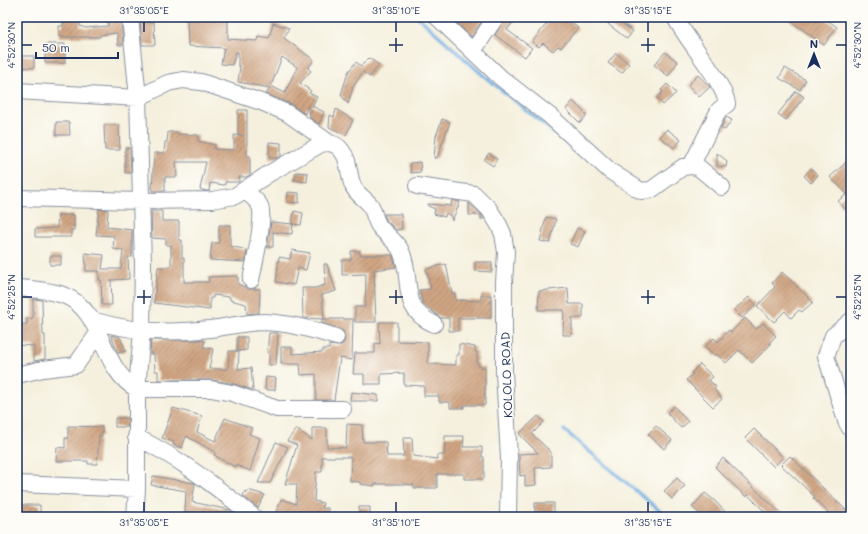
<svg xmlns="http://www.w3.org/2000/svg" width="868" height="534" viewBox="0 0 868 534" font-family="Mali,sans-serif">
  <style>
    .lines { fill: none; stroke-linecap: round; stroke-linejoin: round }
    .stream { stroke: #6eace1; stroke-width: 3.5 }
    .building { fill: url(#building-hatch); fill-rule: evenodd }
    .minor-casing { stroke: #88909e; stroke-width: 18 }
    .minor { stroke: #fff; stroke-width: 16 }
    .ticks { fill: none; stroke: #1b2f5e; stroke-width: 1.5 }
    .labels { text-anchor: middle; dominant-baseline: central; stroke-width: 3; stroke-linejoin: round; paint-order: stroke }
    .street-label { font-size: 12px; fill: #1b2f5e; stroke: #fdfcf7 }
    .neatline { fill: none; stroke: #1b2f5e; stroke-width: 1.5 }
    .ticks-label { font-size: 10px; text-anchor: middle; fill: #1b2f5e }
  </style>
  <defs>
    <pattern id="building-hatch" width="6" height="6" patternUnits="userSpaceOnUse"><rect width="6" height="6" fill="#d0a582"/><path d="M-1 1l2-2M0 6l6-6M5 7l2-2" fill="none" stroke="#a8876e"/></pattern>
  </defs>
  <rect width="100%" height="100%" fill="#fdfcf7"/>
  <filter id="ink" filterUnits="userSpaceOnUse"><feTurbulence type="fractalNoise" baseFrequency=".025" numOctaves="2"/><feDisplacementMap in="SourceGraphic" scale="8" xChannelSelector="R" yChannelSelector="G"/><feConvolveMatrix kernelMatrix="1 2 1 2 8 2 1 2 1" color-interpolation-filters="sRGB"/></filter>
  <filter id="wash" filterUnits="userSpaceOnUse"><feTurbulence type="fractalNoise" baseFrequency=".012" numOctaves="4" result="noise"/><feDisplacementMap in="SourceGraphic" scale="16" xChannelSelector="R" yChannelSelector="G"/><feGaussianBlur stdDeviation="0.9" result="paint"/><feColorMatrix in="noise" values="0 0 0 0 0 0 0 0 0 0 0 0 0 0 0 0 0 1.4 0 .05"/><feComposite in="paint" operator="in"/></filter>
  <g filter="url(#wash)">
    <rect width="100%" height="100%" fill="#f5f0dd"/>
    <g class="lines">
      <path class="stream" d="M418 17 484 76 578 152
        M564 430 667 517"/>
    </g>
    <g id="blocks">
      <path class="building" d="M64 17H81L80 26 85 28 108 26V18L121 17 123 45H118L117 33 100 35V37H59V26H63Z
        M187 17H228V39L257 41 258 36 269 38 273 23 289 28 284 38 314 60 308 68 311 71 300 83 311 91 309 93 317 97 312 106 324 112 319 124 310 118 309 107H307L305 114 291 104 266 94 270 88 238 82 240 66H238V52H236L232 65 221 64 224 48 188 46ZM282 57 297 67 285 93 271 86Z
        M451 17H485L471 37Z
        M505 17H517L507 30 532 48 525 57 495 35Z
        M552 17H565L578 28 561 48 558 46 553 51 543 43 539 47 532 42Z
        M612 17 633 31 627 39 608 24Z
        M785 17H823L837 27 824 45Z
        M140 22H154L155 45H142Z
        M45 44H65V63H45Z
        M665 52 678 62 668 76 654 65Z
        M616 53 629 64 622 73 608 63Z
        M17 56H34V68L17 67Z
        M369 58 379 65 370 77 363 72 353 87 348 104 341 95 348 72 356 62 361 66Z
        M785 68 806 80 800 90 779 78Z
        M698 75 710 87 699 97 688 85Z
        M667 84 676 93 663 105 657 98 663 92 661 90Z
        M796 91 804 97 786 120 778 114Z
        M573 101 587 115 580 123 566 109Z
        M336 109 353 120 346 135 329 127 330 115 334 117Z
        M238 110H247V156H250V175L246 177H239V182H225V185L210 183 209 191H206L200 189 206 162H176L177 177H165V191H152L154 153H164L165 142H167L168 132H177V134L198 135V141L215 145 214 149 234 150V135L243 136 238 134Z
        M726 117 732 120 725 130 721 128Z
        M442 119 450 122 437 158H434L436 136Z
        M56 122H69L70 135H56Z
        M104 125H119L120 150H105Z
        M667 129 681 140 674 148 660 137Z
        M269 142 281 143V156L277 158H269Z
        M125 148H130L131 173H125Z
        M489 153 497 159 493 166 484 160Z
        M717 153 727 161 726 167 717 166Z
        M851 158V204L845 209 838 201 847 194 830 177Z
        M420 162 421 172 411 173 410 163Z
        M811 168 818 175 811 183 804 176Z
        M296 172 308 173 307 182 294 180Z
        M288 192 299 193V203L287 202Z
        M452 200 460 202 452 221 451 216 446 213 445 217 434 214 435 209 428 206V204L451 206Z
        M469 203 482 215 484 219H481V215H469Z
        M99 209 108 210 107 227 132 230V257H128L129 279 111 280 112 305H102L101 280H99V271H86L85 253 104 255 102 269H121L123 250 113 249 114 236 96 235Z
        M151 211H162V221H179V240H182V258H184V282H209L208 277 238 276V284L249 289H260L259 313 247 314 246 304 230 300V297L213 295V298H210V310L154 303 158 267H171V245H166V239L152 238Z
        M294 211 303 213 301 225 292 224Z
        M384 214H401L402 229 396 230 387 221Z
        M58 215H74V230H71V237H35V229L57 228Z
        M546 217 556 219 550 243 540 241Z
        M271 222 293 224 292 234 273 232V247H267Z
        M219 225H230V246L247 250 245 262 210 260 212 243H219Z
        M577 228 585 231 578 247 570 244Z
        M292 250 310 253 306 270 298 268 294 285 276 282 279 257 290 259Z
        M351 251H360V255H392L396 267 374 270 376 322H355V307H365L366 274 342 275V260H351Z
        M50 256H61V265H50Z
        M475 262H492V272L475 271Z
        M324 264H327L336 291 322 295 324 319 303 318 302 288H315L325 285Z
        M446 264 452 293H455V300L481 301V295H491V318H458V331H449V318H441L423 304 419 290 431 289 426 269Z
        M782 272 813 302 802 312 799 310 791 318 785 311 774 322 757 306 775 287 772 283Z
        M568 288 569 304H583V318H572V335H563L564 310H538L539 291Z
        M749 297 756 305 742 318 734 310Z
        M33 299 42 300 43 335H45V359L34 361V346L17 345 18 324H27V319L33 318Z
        M745 318 756 329 763 323 776 336 769 343 771 344 752 363 739 350 726 363 717 354 715 356 705 346 714 338 718 342 729 330 731 332Z
        M322 319H353L352 360 340 358 334 400H316V374L301 375 300 364H281V347H292V354L323 352V349H329V345L338 346 343 344 345 340 343 331 322 323Z
        M379 322H397V341L428 342V364L456 365V355H459V344L475 347V352H477V363L479 364V367H485V405H464V408H450V402H439V396H424V386L404 385V373L381 374V384H364V374H353L355 353H375V343L380 344Z
        M269 333H278L276 365H269V353L267 352Z
        M111 335 120 337 126 351 118 353Z
        M237 337H247V350L237 351Z
        M151 340H200L205 341 203 347 213 349 209 369H228L229 351H239L238 369 251 368 253 390 234 384 213 380H158V371H155L154 354H150Z
        M700 364 713 377 709 380 716 387 714 389 722 399 713 407 686 380 693 374 691 373Z
        M266 377 276 378 275 390H265Z
        M351 392 378 395V401H350Z
        M674 406 688 422 681 428 667 413Z
        M173 408 202 416 197 432 215 441 225 418 252 428 249 434 260 438 250 471 236 465 235 467 214 455 215 452 186 436 182 448 173 445 174 442 162 438Z
        M538 416 544 422 532 434 551 452V467L535 468 536 485 525 486V475L520 476 519 454 538 453 519 434Z
        M115 418H128V427H115Z
        M347 424 362 425 363 442H386L387 456H404L403 438H412L413 456 437 459V455H444L445 436H464L463 447H482V457H484V479H464V474H437V488H414V485L404 484H374V486L360 484V482L350 481 351 457H322V472H316L314 501 323 503 322 508H328V517H275L281 499 296 504 297 484H285L297 445 287 441 296 429 312 440V428H327V447L346 448Z
        M68 426 102 427V436H99L97 464H88V461H56L57 447 65 448V438H68Z
        M656 426 672 440 664 449 648 434Z
        M754 429 783 457 774 467 745 438Z
        M276 442 288 447 270 483H258Z
        M790 456 851 515V517H833L813 498 815 497 781 465Z
        M723 458 757 491 785 517H770L748 495 746 497 715 467Z
        M153 476 194 483 195 484 192 502 230 510 239 517H191L193 513 185 512 186 491 151 485Z
        M677 478 685 486 672 499 664 491Z
        M248 490 265 495 258 508 243 496 245 491 247 492Z
        M705 493 715 501 730 517H703L692 507Z
        M535 503H554V516H543V512H535Z
        M17 505H40V517H17Z
        M359 507H370V517H359Z"/>
    </g>
  </g>
  <g filter="url(#ink)">
    <use href="#blocks" fill-opacity="0" stroke="#88909e" stroke-width="1"/>
    <g class="lines">
      <defs>
        <path id="minor" d="M130 17 138 98 143 263 142 331 137 389V489L135 517
          M437 17 501 78 550 116 610 171 641 191 651 190 683 167 691 166 698 167 722 187
          M675 17C686 40 725 83 727 104L719 110 691 166
          M473 51 496 17
          M17 91 138 98 168 83 183 80 201 82 261 102 287 113 328 142
          M417 186 474 194 489 209 499 225 503 234 506 252 504 282V372L509 458 508 517
          M245 191C250 195 257 200 260 206 265 220 254 264 251 280
          M17 198 142 201 212 200 235 196 270 173 321 144C330 142 336 143 342 151 350 161 348 175 353 186 356 194 366 199 371 206 374 212 375 220 379 226 385 234 397 242 401 251 414 280 398 308 434 324
          M17 288C32 289 48 290 63 295 105 310 99 369 137 389H211L232 393 277 409H343
          M92 320C130 332 169 334 210 329 228 327 246 322 264 322 289 323 312 329 336 337
          M851 321 833 336 826 356 846 421 851 430
          M17 375 43 369 76 365 98 333
          M136 437C180 458 216 487 254 517
          M17 484 137 489"/>
      </defs>
      <use href="#minor" class="minor-casing"/>
      <use href="#minor" class="minor"/>
    </g>
  </g>
  <path class="ticks" d="M144 22V32M396 22V32M648 22V32M396 38V52M648 38V52M22 45H32M389 45H403M641 45H655M836 45H846M144 290V304M396 290V304M648 290V304M22 297H32M137 297H151M389 297H403M641 297H655M836 297H846M144 502V512M396 502V512M648 502V512"/>
  <g class="labels">
    <g class="street-label">
      <text transform="translate(506 375) rotate(-92)">KOLOLO ROAD</text>
    </g>
  </g>
  <rect width="868" height="534" fill="none" stroke="#fdfcf7" stroke-width="44"/>
  <g transform="translate(814 54)" stroke="#fdfcf7" stroke-width="3" paint-order="stroke">
  <path d="M0-3L7 15L0 10L-7 15Z" fill="#1b2f5e"/>
  <text y="-6" font-size="11" font-weight="bold" text-anchor="middle" fill="#1b2f5e">N</text>
  </g>
  <path d="M36 52v6h82v-6" fill="none" stroke="#1b2f5e" stroke-width="2"/>
  <text x="42" y="52" font-size="12" fill="#1b2f5e" stroke="#fdfcf7" stroke-width="3" paint-order="stroke">50 m</text>
  <rect x="22" y="22" width="824" height="490" class="neatline"/>
  <g class="ticks-label">
    <text x="144" y="14">31°35'05"E</text>
    <text x="396" y="14">31°35'10"E</text>
    <text x="648" y="14">31°35'15"E</text>
    <text transform="translate(11 45) rotate(-90)" y="4">4°52'30"N</text>
    <text transform="translate(857 45) rotate(-90)" y="4">4°52'30"N</text>
    <text transform="translate(11 297) rotate(-90)" y="4">4°52'25"N</text>
    <text transform="translate(857 297) rotate(-90)" y="4">4°52'25"N</text>
    <text x="144" y="526">31°35'05"E</text>
    <text x="396" y="526">31°35'10"E</text>
    <text x="648" y="526">31°35'15"E</text>
  </g>
</svg>
